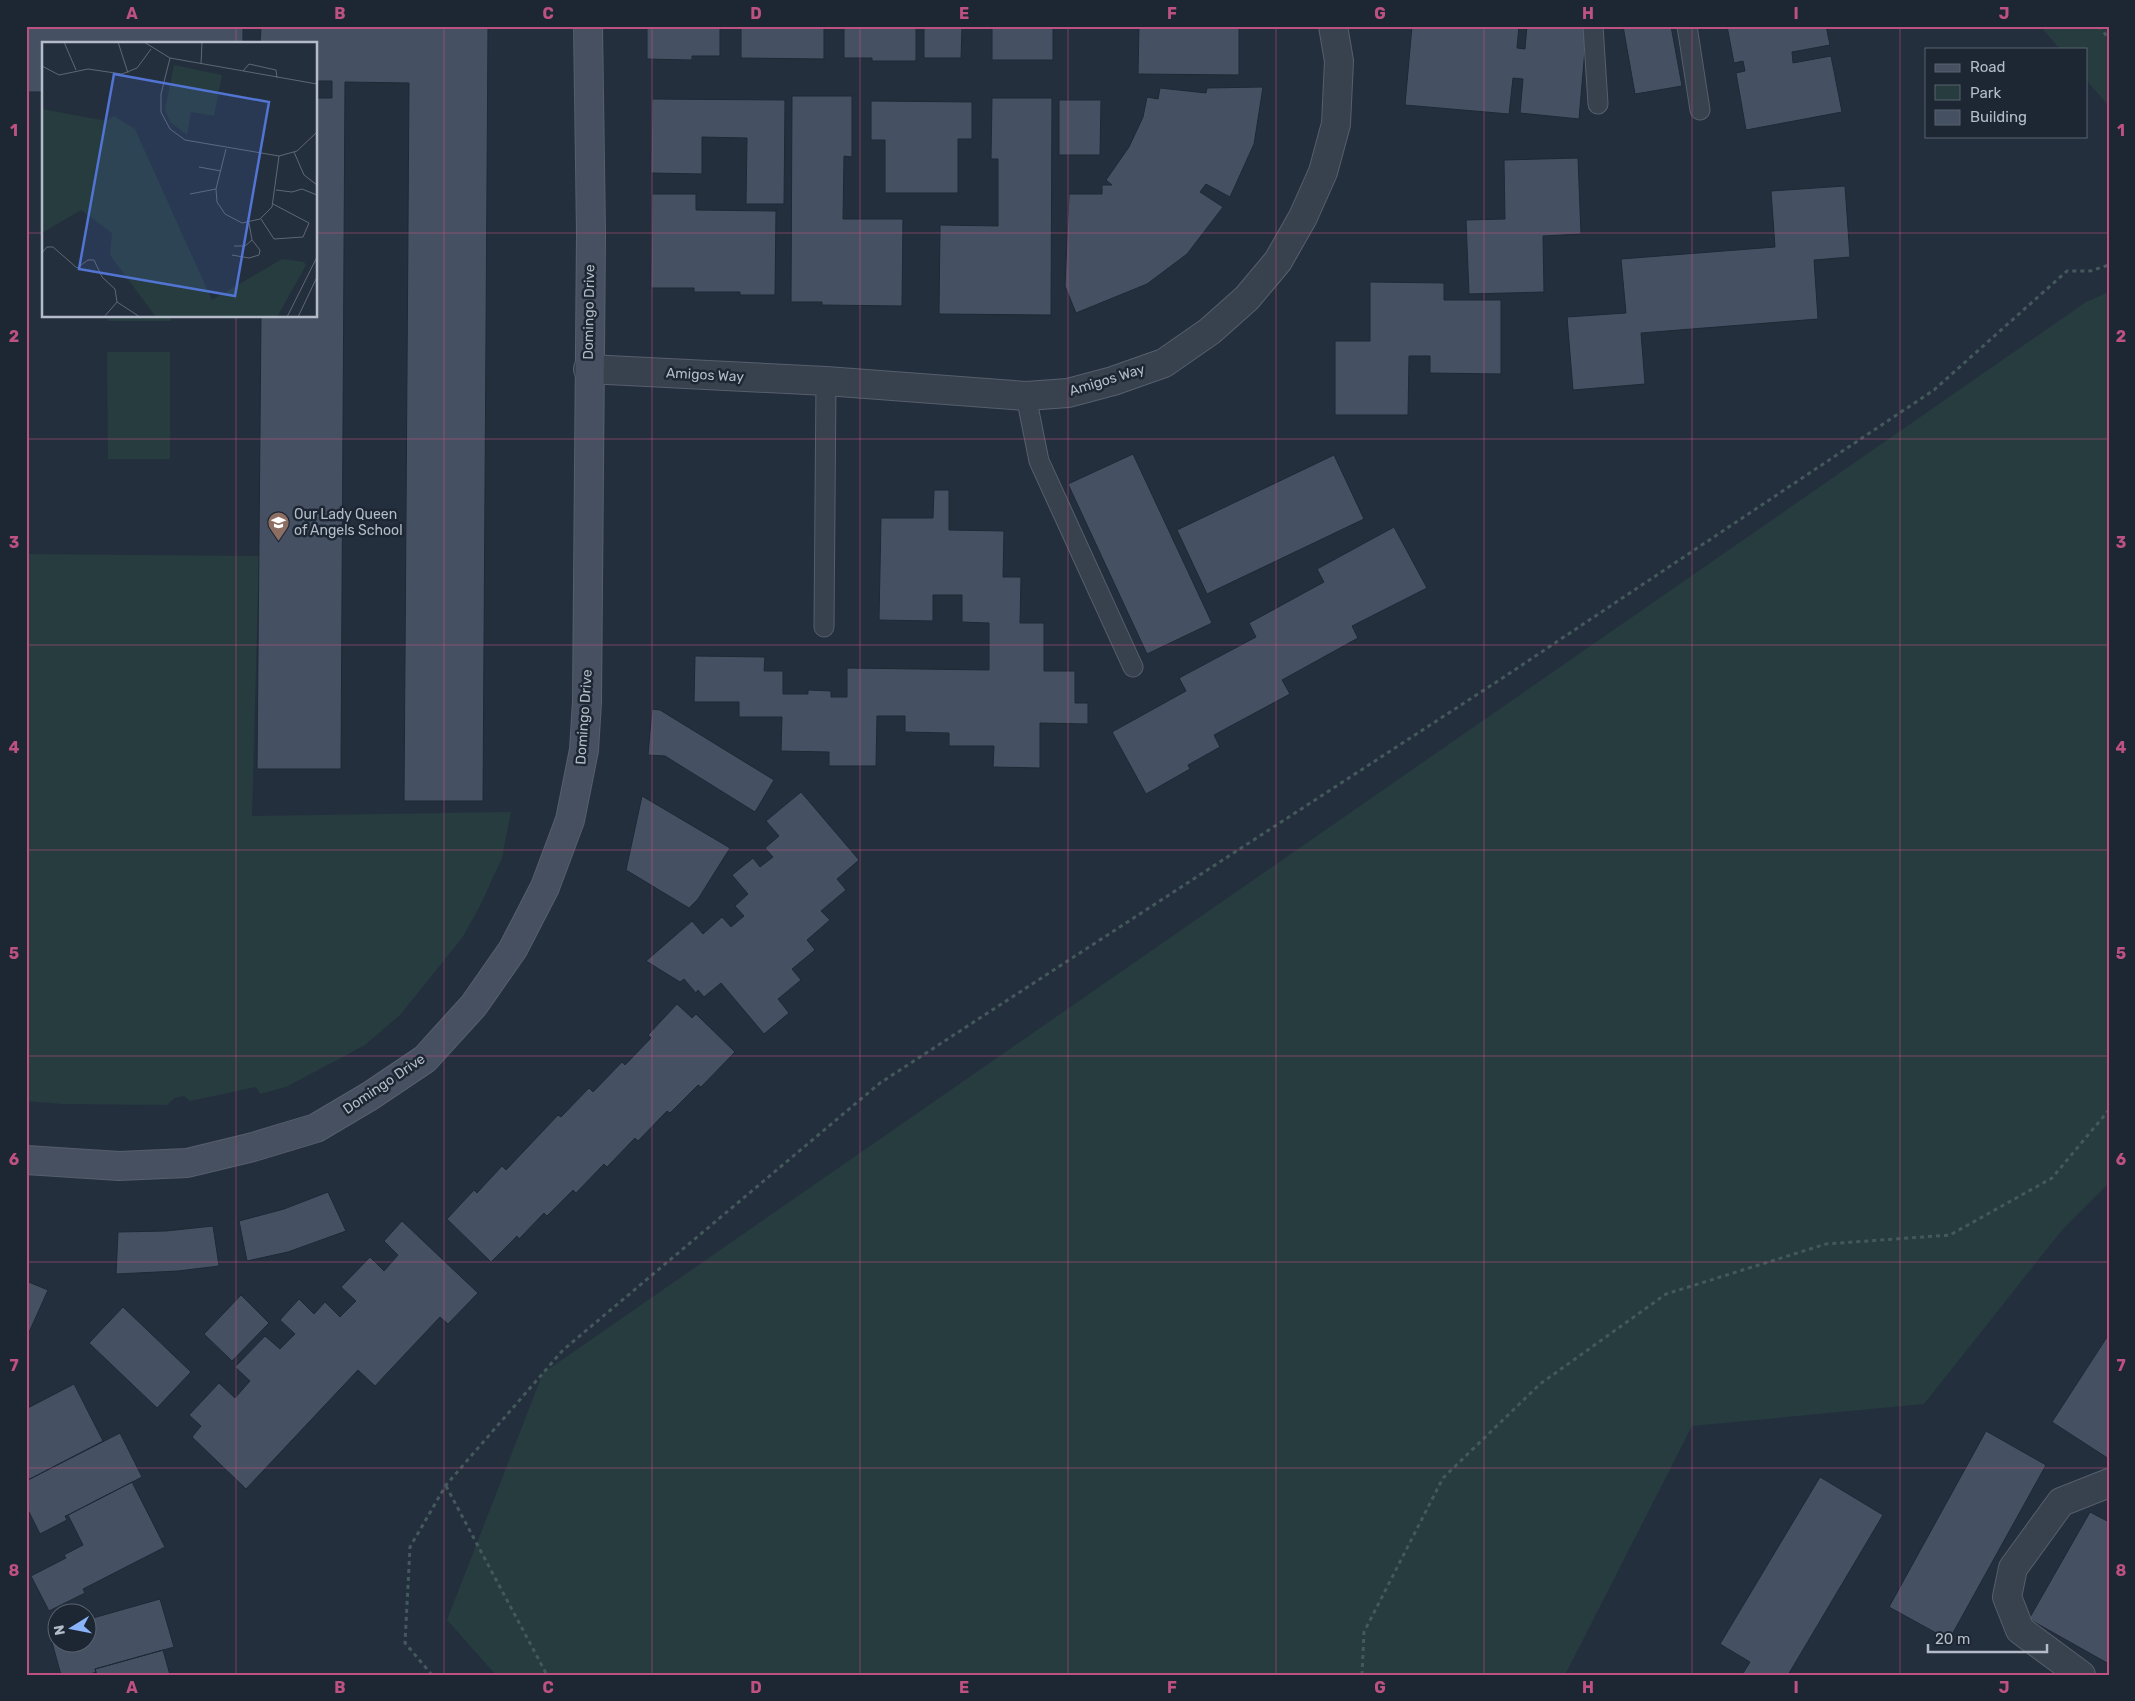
<svg xmlns="http://www.w3.org/2000/svg" width="2135" height="1701" viewBox="0 0 2135 1701" font-family="Rubik,sans-serif">
  <style>
    .green { fill: #263c3f }
    .building { fill: #455162; stroke: #1f2835 }
    .lines { fill: none; stroke-linecap: round; stroke-linejoin: round }
    .lane-casing { stroke: #565f6c; stroke-width: 21 }
    .street-casing { stroke: #565f6c; stroke-width: 30 }
    .secondary-casing { stroke: #565f6c; stroke-width: 30 }
    .path { stroke: #44595c; stroke-width: 3; stroke-dasharray: 4 4; stroke-linecap: butt }
    .lane { stroke: #38414e; stroke-width: 19 }
    .street { stroke: #38414e; stroke-width: 28 }
    .secondary { stroke: #465061; stroke-width: 28 }
    .grid { fill: none; stroke: #bd5182; stroke-width: 1; stroke-opacity: 0.55 }
    .labels { text-anchor: middle; dominant-baseline: central; stroke-width: 5; stroke-linejoin: round; paint-order: stroke }
    .street-label { font-size: 14px; fill: #b4bcc9; stroke: #1d2633 }
    .poi-label { font-size: 14px; fill: #b4bcc9; stroke: #1d2633; text-anchor: start }
    .inset-road { fill: none; stroke: #5e6776; stroke-width: 1 }
    .view { fill: #5274d3; fill-opacity: 0.15; stroke: #5274d3; stroke-width: 2.5 }
    .inset-edge { fill: none; stroke: #b4bcc9; stroke-width: 2.5 }
    .neatline { fill: none; stroke: #bd5182; stroke-width: 2 }
    .grid-label { font-size: 16px; text-anchor: middle; font-weight: bold; fill: #bd5182 }
  </style>
  <rect width="100%" height="100%" fill="#242f3e"/>
  <path class="green" d="M2040 26H2109V106L2086 80V49H2060Z
    M2109 292V1183L2062 1230 1924 1404 1692 1426 1565 1675H496L447 1620 543 1373 2086 302Z
    M108 316H171V321H108Z
    M107 352H170V459H108Z
    M26 554 259 556 252 816 511 812 502 858 480 906 462 938 400 1015 365 1045 286 1087 260 1094 256 1087 190 1101 184 1096 175 1098 167 1105 62 1104 26 1101Z"/>
  <path class="building" d="M26 26H243V44H44V92H26Z
    M261 26H488L483 801H404L409 83 345 82 341 769H257L261 316H316V98H332V81H316V44H260Z
    M647 26H720V56H692V60L647 59Z
    M741 26H824V59L741 58Z
    M844 26H916V61H872V58H844Z
    M924 26H962L961 58H924Z
    M992 26H1053V60H992Z
    M1139 26H1239V75L1138 74Z
    M1412 26H1519L1517 48 1525 49 1527 26H1587L1579 119 1520 113 1523 79 1513 78 1509 114 1405 105Z
    M1623 26H1671L1682 86 1635 94Z
    M1727 26H1826L1830 45 1792 52 1793 63 1831 56 1842 112 1746 130 1736 73 1745 71 1743 61 1734 63Z
    M1263 87 1254 144 1230 197 1206 184 1200 192 1223 207 1187 254 1147 284 1076 313 1065 286 1069 194H1102V185H1112L1106 180 1129 147 1143 117 1147 97 1158 99 1160 88 1206 93 1207 88Z
    M792 96H852V157L844 156 843 219H903L902 306 822 305V302H791Z
    M992 98H1052L1051 315 939 314 940 225 998 226V159H991Z
    M652 99 785 100 784 204H746L747 138 702 137V174L651 173Z
    M1059 100H1101L1100 155H1059Z
    M871 101 972 102V139H958V193H885V140H871Z
    M1578 158 1581 234 1543 236 1544 292 1469 294 1466 220 1505 219 1504 160Z
    M1845 186 1850 257 1814 260 1818 319 1641 333 1645 384 1573 390 1567 317 1626 313 1621 259 1775 247 1771 191Z
    M652 194H696V210L776 211 775 295H740V292H694V288H651Z
    M1370 282 1444 283V300H1501V374L1430 373V356H1409L1408 415H1335V341H1370Z
    M1133 454 1212 623 1147 654 1068 484Z
    M1334 455 1364 519 1207 594 1177 530Z
    M934 490H949V530L1004 531 1003 577H1021L1020 623H1044V671H1075V703H1088V724L1040 723V768L993 767 994 746H949V733L905 732V716H877L876 766H829V752L781 751 782 717H739V702H694L695 656 765 657 764 671H783V694H808V690L831 691V697H847V668L989 670V623L962 622V595H933V621L879 620 881 518H933Z
    M1394 527 1427 588 1352 626 1358 638 1282 680 1290 694 1214 735 1220 747 1188 765 1190 769 1146 794 1112 732 1186 691 1179 678 1256 637 1249 623 1324 582 1317 569Z
    M652 709 660 710 774 780 755 812 665 756 648 755Z
    M801 792 859 860 837 879 846 890 821 911 830 920 807 940 815 950 792 969 801 980 778 999 789 1013 764 1034 721 983 704 997 698 990 696 993 684 979 680 982 646 961 692 921 703 934 722 917 731 927 744 916 735 906 748 894 732 875 753 858 760 867 773 857 765 848 779 836 766 821Z
    M642 796 730 848 698 899 689 908 626 870Z
    M677 1004 692 1018 696 1014 735 1052 701 1087 698 1085 670 1113 667 1111 638 1141 635 1138 607 1167 604 1164 576 1193 573 1190 547 1216 544 1213 519 1239 517 1236 491 1262 447 1219 474 1190 477 1193 502 1166 506 1170 558 1115 561 1117 589 1088 593 1092 622 1062 625 1065 651 1038 648 1035Z
    M328 1192 346 1231 288 1252 247 1261 239 1221 284 1209Z
    M402 1221 478 1293 448 1324 440 1317 375 1386 358 1370 246 1489 192 1437 201 1426 189 1415 219 1383 235 1398 250 1381 235 1367 265 1336 280 1349 295 1334 280 1320 299 1299 314 1314 325 1302 340 1317 356 1301 341 1287 370 1257 384 1271 398 1255 384 1241Z
    M213 1226 219 1266 178 1271 116 1274 118 1232 166 1231Z
    M26 1281 48 1290 26 1339Z
    M241 1295 269 1323 232 1361 204 1334Z
    M123 1307 191 1372 157 1408 89 1343Z
    M2109 1334V1459L2052 1422Z
    M74 1384 103 1441 26 1481V1436L28 1435 26 1431V1409Z
    M1986 1431 2046 1465 1949 1640 1889 1607Z
    M120 1433 142 1477 68 1515 65 1516 67 1520 40 1534 26 1506V1481Z
    M1820 1477 1883 1515 1788 1675H1742L1750 1662 1720 1644Z
    M132 1482 165 1547 83 1589 85 1593 49 1611 31 1576 66 1558 64 1555 83 1545 68 1515Z
    M2090 1512 2109 1522V1664L2029 1619Z
    M160 1599 174 1647 95 1669 96 1672 88 1675H61L47 1624 58 1621V1644H88V1614H83L91 1611 93 1618Z
    M163 1650 170 1675H97L95 1669Z"/>
  <g class="lines">
    <defs>
      <path id="lane" d="M1593 26 1598 104
        M1687 26 1700 110
        M1026 396 1039 461 1133 667
        M824 627 826 381"/>
      <path id="street" d="M588 369 826 381 1026 396 1068 393 1113 381 1164 363 1210 331 1247 298 1278 261 1303 217 1323 172 1336 124 1339 61 1333 26
        M2081 1675 2020 1630 2007 1597 2013 1568 2061 1502 2109 1483"/>
      <path id="secondary" d="M26 1160 119 1166 187 1163 253 1147 316 1128 370 1096 425 1059 474 1005 513 949 545 887 570 820 584 750 587 702 591 234 588 26"/>
    </defs>
    <use href="#lane" class="lane-casing"/>
    <use href="#street" class="street-casing"/>
    <use href="#secondary" class="secondary-casing"/>
    <path class="path" d="M2099 26 2109 39
      M446 1486 547 1675
      M432 1675 405 1643 410 1547 446 1485 563 1350 880 1083 1504 677 1934 390 2067 271H2090L2109 265
      M1362 1675 1364 1632 1443 1478 1540 1384 1666 1294 1826 1244 1950 1235 2052 1178 2109 1110"/>
    <use href="#lane" class="lane"/>
    <use href="#street" class="street"/>
    <use href="#secondary" class="secondary"/>
  </g>
  <path class="grid" d="M236 26V44M444 26V1675M652 26V1675M860 26V1675M1068 26V1675M1276 26V1675M1484 26V1675M1692 26V1675M1900 26V1675M26 233H44M316 233H2109M236 316V1675M26 439H2109M26 645H2109M26 850H2109M26 1056H2109M26 1262H2109M26 1468H2109"/>
  <defs>
    <symbol id="school-pin" viewBox="-11 -11 22 30"><path d="M0 17L-7.5 6A9.5 9.5 0 1 1 7.5 6Z" fill="#8d6e63" stroke="#1d2633"/><path d="M0-5L7-2L0 1L-7-2ZM-4 1L0 2.5L4 1V4Q0 6-4 4Z" fill="#fff"/></symbol>
  </defs>
  <g fill-rule="evenodd">
    <use href="#school-pin" x="266" y="510" width="25" height="34"/>
  </g>
  <g class="labels">
    <g class="street-label">
      <text transform="translate(589 312) rotate(-89)">Domingo Drive</text>
      <text transform="translate(705 375) rotate(3)">Amigos Way</text>
      <text transform="translate(1107 380) rotate(-17)">Amigos Way</text>
      <text transform="translate(584 717) rotate(-86)">Domingo Drive</text>
      <text transform="translate(384 1084) rotate(-34)">Domingo Drive</text>
    </g>
    <g class="poi-label">
      <text x="294" y="514">Our Lady Queen<tspan x="294" dy="16">of Angels School</tspan></text>
    </g>
  </g>
  <g transform="translate(42 42)">
    <rect width="275" height="275" fill="#242f3e"/>
    <path d="M132 23 180 33 172 74 149 70 145 93 128 80 123 68ZM0 67 64 79 72 74 93 87 170 258 240 217 262 220 264 223 235 275H114L68 213 70 191 39 168 0 191Z" fill="#263c3f"/>
    <path class="inset-road" d="M22 0 34 28M76 0 86 31M102 0 128 16 275 42M128 16 119 52V70L128 87 143 98 237 114 255 109 275 90M159 22 160 0M0 24 17 33 46 27 80 32 95 26 109 7M201 29 207 22 234 28 235 36M184 107 174 147 175 160 183 172 200 181 218 177 230 165 237 114M252 110 262 133 275 143M157 125 179 129M234 148 250 150 260 147 275 153M148 152 174 147M219 177 232 197 261 195 267 181 231 162M192 204H203L210 198M0 211 5 205H11L35 226 46 218H52L60 235 73 247 75 260 98 275M190 213 207 216 217 213 218 208 210 198 207 181M62 275 75 260M245 275 275 215M256 275 275 235"/>
    <path class="view" d="M72 32 227 60 193 254 37 227Z"/>
    <rect width="275" height="275" class="inset-edge"/>
  </g>
  <rect width="2135" height="1701" fill="none" stroke="#1d2633" stroke-width="55"/>
  <rect x="1925" y="48" width="162" height="90" fill="#1d2633" stroke="#59626f"/>
  <rect x="1935" y="64" width="25" height="8" fill="#465061" stroke="#59626f"/>
  <text x="1970" y="72" font-size="15" fill="#b4bcc9">Road</text>
  <rect x="1935" y="85" width="25" height="15" fill="#263c3f" stroke="#59626f"/>
  <text x="1970" y="98" font-size="15" fill="#b4bcc9">Park</text>
  <rect x="1935" y="110" width="25" height="15" fill="#455162" stroke="#59626f"/>
  <text x="1970" y="122" font-size="15" fill="#b4bcc9">Building</text>
  <g transform="translate(72 1628) rotate(260)"><circle r="24" fill="#1d2633" stroke="#59626f"/>
  <path d="M0-4L9 19L0 12L-9 19Z" fill="#8ab4f8"/>
  <text y="-8" font-size="14" font-weight="bold" text-anchor="middle" fill="#b4bcc9">N</text>
  </g>
  <path d="M1928 1644v8h119v-8" fill="none" stroke="#b4bcc9" stroke-width="2.5"/>
  <text x="1935" y="1644" font-size="15" fill="#b4bcc9" stroke="#1d2633" stroke-width="4" paint-order="stroke">20 m</text>
  <rect x="28" y="28" width="2080" height="1646" class="neatline"/>
  <g class="grid-label">
    <text x="132" y="19">A</text>
    <text x="340" y="19">B</text>
    <text x="548" y="19">C</text>
    <text x="756" y="19">D</text>
    <text x="964" y="19">E</text>
    <text x="1172" y="19">F</text>
    <text x="1380" y="19">G</text>
    <text x="1588" y="19">H</text>
    <text x="1796" y="19">I</text>
    <text x="2004" y="19">J</text>
    <text x="14" y="136">1</text>
    <text x="2121" y="136">1</text>
    <text x="14" y="342">2</text>
    <text x="2121" y="342">2</text>
    <text x="14" y="548">3</text>
    <text x="2121" y="548">3</text>
    <text x="14" y="753">4</text>
    <text x="2121" y="753">4</text>
    <text x="14" y="959">5</text>
    <text x="2121" y="959">5</text>
    <text x="14" y="1165">6</text>
    <text x="2121" y="1165">6</text>
    <text x="14" y="1371">7</text>
    <text x="2121" y="1371">7</text>
    <text x="14" y="1576">8</text>
    <text x="2121" y="1576">8</text>
    <text x="132" y="1693">A</text>
    <text x="340" y="1693">B</text>
    <text x="548" y="1693">C</text>
    <text x="756" y="1693">D</text>
    <text x="964" y="1693">E</text>
    <text x="1172" y="1693">F</text>
    <text x="1380" y="1693">G</text>
    <text x="1588" y="1693">H</text>
    <text x="1796" y="1693">I</text>
    <text x="2004" y="1693">J</text>
  </g>
</svg>
